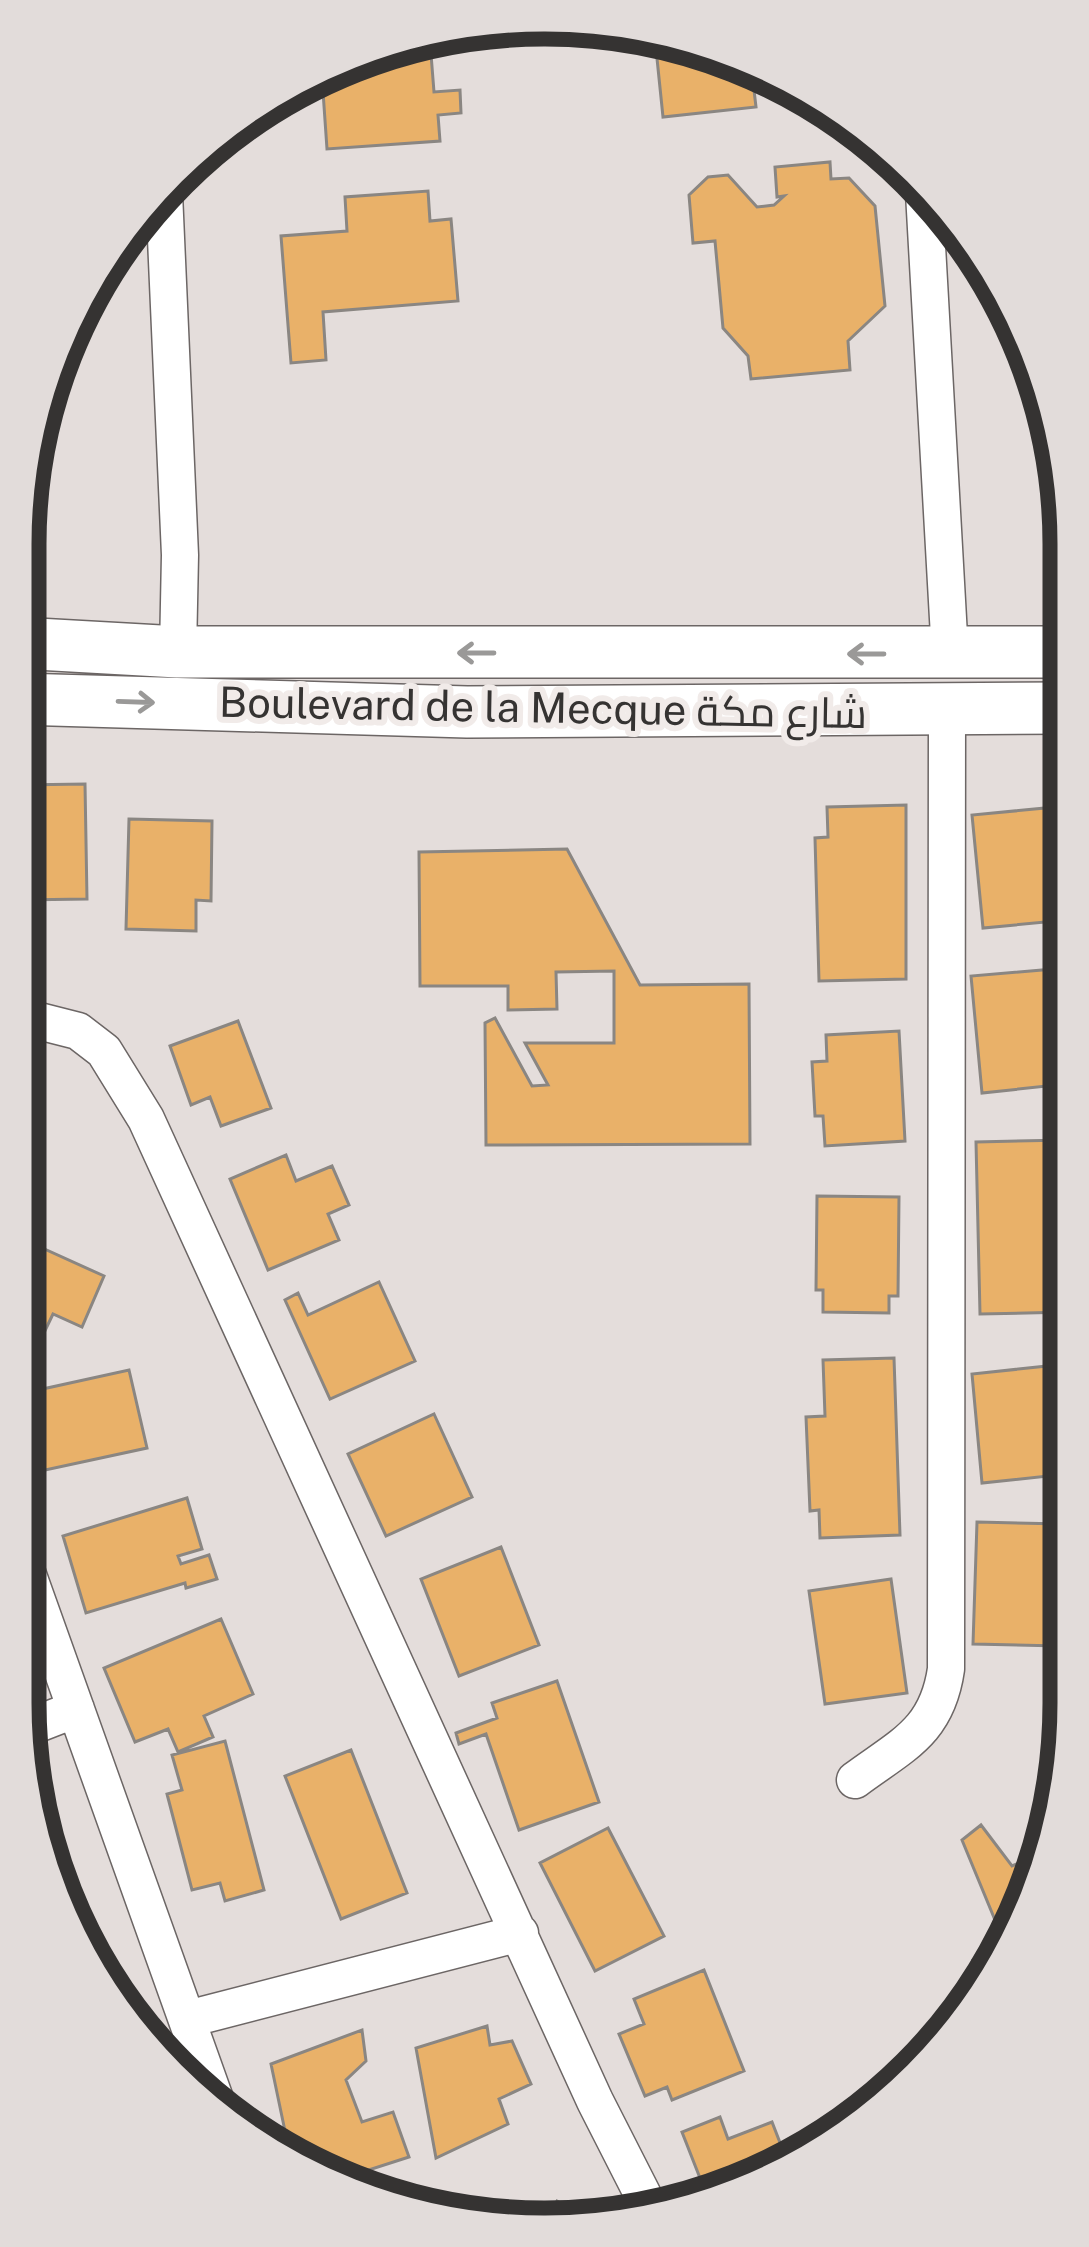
<svg xmlns="http://www.w3.org/2000/svg" width="1089" height="2247" viewBox="0 0 1089 2247" font-family="'Public Sans',Cairo,sans-serif">
  <style>
    .building { fill: #e9b169; stroke: #8a8682; stroke-width: 3 }
    .lines { fill: none; stroke-linecap: round; stroke-linejoin: round }
    .street-casing { stroke: #6c6665; stroke-width: 39 }
    .secondary-casing { stroke: #6c6665; stroke-width: 54 }
    .street { stroke: #fff; stroke-width: 36 }
    .secondary { stroke: #fff; stroke-width: 51 }
    .oneway { stroke: #9a9998 }
    .labels { text-anchor: middle; dominant-baseline: central; stroke-width: 12; stroke-linejoin: round; paint-order: stroke }
    .street-label { font-size: 42px; fill: #353332; stroke: #f1ebe9 }
    .rim { fill: none; stroke: #353332; stroke-width: 15 }
  </style>
  <rect width="100%" height="100%" fill="#e4dddb"/>
  <path class="building" d="M655 39 751 65 756 107 663 117Z
    M431 54 434 92 460 90 461 113 438 115 440 141 327 149 322 77 352 59Z
    M830 162 831 179 849 178 875 206 885 306 848 341 850 370 751 379 748 356 723 328 715 241 693 243 689 195 708 177 728 175 757 207 774 205 784 196 777 197 775 167Z
    M428 191 430 221 451 219 458 301 323 312 326 360 291 363 281 236 347 231 345 197Z
    M85 784 87 899 19 900V785Z
    M906 805V979L819 981 815 838 828 837 827 807Z
    M1056 807 1067 920 983 928 972 815Z
    M129 819 212 821 211 901 196 900V931L126 929Z
    M567 849 640 985 749 984 750 1144 486 1145 485 1023 495 1018 532 1086 548 1085 525 1043H614V971L556 972 557 1009 508 1010V986H420L419 852Z
    M1066 968 1068 1031H1061L1066 1084 982 1093 971 976Z
    M238 1021 271 1108 221 1126 210 1097 191 1105 170 1046Z
    M899 1031 905 1141 825 1146 823 1116H815L812 1062 827 1061 826 1035Z
    M1066 1140 1068 1312 980 1314 976 1142Z
    M286 1155 296 1181 332 1166 349 1205 328 1214 339 1240 268 1270 230 1179Z
    M817 1196 899 1197 898 1296H889V1313L823 1312V1290H816Z
    M18 1237 104 1276 82 1327 53 1314 41 1339 18 1329Z
    M379 1282 415 1361 330 1399 285 1300 298 1293 308 1315Z
    M894 1358 900 1535 820 1538 819 1510 810 1511 806 1417 825 1416 823 1360Z
    M1057 1365 1067 1474 982 1483 972 1374Z
    M129 1370 147 1448 36 1472 20 1394Z
    M434 1414 472 1497 386 1536 348 1454Z
    M187 1498 202 1549 178 1556 181 1564 209 1555 217 1579 186 1588 185 1583 86 1613 63 1536Z
    M977 1522 1062 1524 1059 1646 973 1644Z
    M501 1547 539 1645 459 1676 421 1579Z
    M891 1579 907 1693 825 1704 809 1591Z
    M221 1619 253 1694 204 1716 213 1737 178 1752 168 1729 135 1742 104 1668Z
    M557 1681 599 1802 519 1830 486 1734 459 1744 456 1733 497 1718 492 1703Z
    M225 1741 264 1890 225 1901 220 1883 192 1890 167 1794 182 1790 172 1755Z
    M351 1750 407 1893 341 1919 285 1776Z
    M981 1825 1012 1866 1033 1857 1036 1864 1012 1942 995 1920 962 1840Z
    M608 1828 664 1936 595 1971 540 1863Z
    M1010 1944 982 1983 973 1960Z
    M704 1970 744 2071 672 2100 667 2087 645 2096 619 2034 644 2024 634 1999Z
    M487 2026 490 2045 512 2041 531 2084 499 2099 508 2124 436 2158 416 2048Z
    M362 2030 366 2061 346 2080 362 2122 393 2112 409 2157 344 2178 290 2155 271 2064Z
    M720 2117 728 2139 772 2122 789 2166 777 2175 707 2196 682 2132Z
    M557 2201 600 2224 547 2222Z"/>
  <g class="lines">
    <defs>
      <path id="street" d="M164 193 180 555 178 652
        M924 193 950 654
        M19 1016 78 1031 104 1051 146 1119 595 2101 652 2213
        M18 1547 219 2110
        M22 1730 76 1709
        M855 1780C902 1745 937 1732 946 1669L947 710
        M188 2019 520 1933"/>
      <path id="secondary" d="M19 643 178 652H1067
        M19 699 467 712 1067 708"/>
    </defs>
    <use href="#street" class="street-casing"/>
    <use href="#secondary" class="secondary-casing"/>
    <use href="#street" class="street"/>
    <use href="#secondary" class="secondary"/>
  </g>
  <defs><path id="oneway-shaft" d="M-6 0H5M1.5-3L5.5 0L1.5 3" fill="none" stroke-width="1.6" stroke-linecap="round" stroke-linejoin="round" transform="scale(3)"/></defs>
  <g class="oneway">
    <use href="#oneway-shaft" transform="translate(476 653) rotate(-180)"/>
    <use href="#oneway-shaft" transform="translate(866 654) rotate(-180)"/>
    <use href="#oneway-shaft" transform="translate(136 702) rotate(2)"/>
  </g>
  <g class="labels">
    <g class="street-label">
      <text transform="translate(543 707) rotate(1)">Boulevard de la Mecque شارع مكة</text>
    </g>
  </g>
  <path d="M0 0H1089V2247H0ZM544 39H545A505 505 0 0 1 1050 544V1703A505 505 0 0 1 545 2208H544A505 505 0 0 1 39 1703V544A505 505 0 0 1 544 39Z" fill="#e2dcda" fill-rule="evenodd"/>
  <path class="rim" d="M544 39H545A505 505 0 0 1 1050 544V1703A505 505 0 0 1 545 2208H544A505 505 0 0 1 39 1703V544A505 505 0 0 1 544 39Z"/>
</svg>
